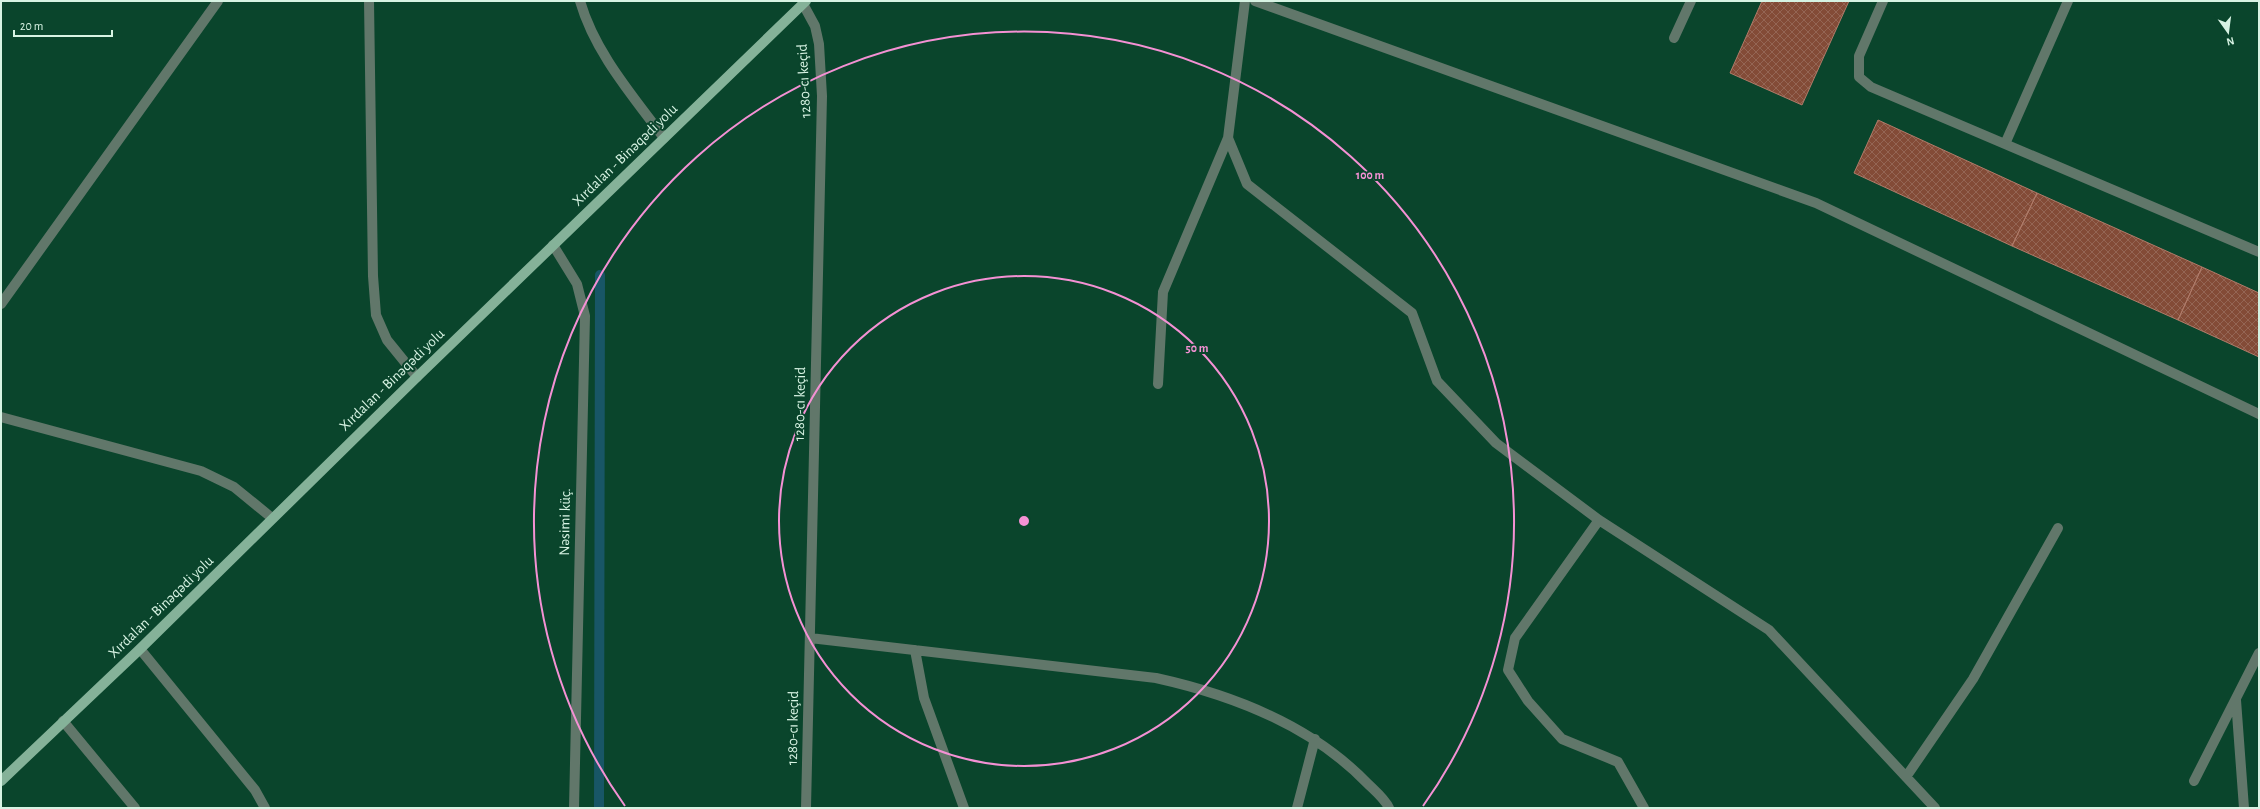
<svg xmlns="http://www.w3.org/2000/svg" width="2260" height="809" viewBox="0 0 2260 809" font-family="'Alegreya Sans',sans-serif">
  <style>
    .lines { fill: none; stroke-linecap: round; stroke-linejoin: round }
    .stream { stroke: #185666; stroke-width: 10 }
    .building { fill: url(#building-cross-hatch); stroke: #b07b69 }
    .minor { stroke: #61776a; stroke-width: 10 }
    .major { stroke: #85b299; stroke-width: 10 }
    .ring { fill: none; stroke: #f491d4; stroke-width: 2 }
    .labels { text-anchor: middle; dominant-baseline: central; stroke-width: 4; stroke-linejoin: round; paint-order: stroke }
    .street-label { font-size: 15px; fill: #d7f3e3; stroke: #0a452c }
    .centre { fill: #f491d4; stroke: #0a452c; stroke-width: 2 }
    .ring-label { font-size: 12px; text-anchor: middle; font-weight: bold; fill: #f491d4; stroke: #0a452c; stroke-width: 4; stroke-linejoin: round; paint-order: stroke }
  </style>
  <defs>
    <pattern id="building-cross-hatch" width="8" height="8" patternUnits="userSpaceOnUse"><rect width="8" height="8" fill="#834b37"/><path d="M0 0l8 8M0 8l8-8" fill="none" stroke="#946554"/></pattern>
  </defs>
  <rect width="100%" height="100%" fill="#0a452c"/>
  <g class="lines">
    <path class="stream" d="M599 808 600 275"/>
  </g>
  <path class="building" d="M1762 1H1849L1802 105 1730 73Z
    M1878 120 2037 193 2012 246 1854 173Z
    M2037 193 2202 267 2178 320 2012 246Z
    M2202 267 2259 293V357L2178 320Z"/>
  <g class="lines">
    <path class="minor" d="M369 1 373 276 376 315 387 340 417 377
      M580 1C595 53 633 96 664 138
      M1245 1 1228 138 1247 184 1412 313 1437 381 1496 443 1599 520 1769 630 1935 808
      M1255 1 1816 203 2259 414
      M1883 1 1859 56V77L1871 87 2259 252
      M803 4 815 26 819 44 822 96 806 808
      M1674 38 1691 1
      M2005 144 2068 1
      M553 245 577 284 585 316 574 808
      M1 304 218 1
      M1158 384 1163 292 1228 138
      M1 417 201 471 234 487 272 518
      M1599 520 1515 638 1508 670 1528 701 1562 739 1618 762 1644 808
      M810 638 1156 678C1233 695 1311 725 1367 783 1374 790 1385 799 1389 808
      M140 649 255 790 265 808
      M915 650 924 698 964 808
      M2236 700 2244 808
      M63 721 135 808
      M1906 777 1973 679 2058 528
      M2194 781 2259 653
      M1297 808 1315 739"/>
    <path class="major" d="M1 781 140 649 417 377 806 1"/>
  </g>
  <g class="ring">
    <circle cx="1024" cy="521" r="245"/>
    <path d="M625 806A490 490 0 1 1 1423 806"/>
  </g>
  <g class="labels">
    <g class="street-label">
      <text transform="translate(804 81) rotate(-93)">1280-cı keçid</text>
      <text transform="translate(625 155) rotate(-44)">Xırdalan - Binəqədi yolu</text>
      <text transform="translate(392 380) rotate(-44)">Xırdalan - Binəqədi yolu</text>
      <text transform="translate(800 404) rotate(-89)">1280-cı keçid</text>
      <text transform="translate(565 522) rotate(-89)">Nəsimi küç.</text>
      <text transform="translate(161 607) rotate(-44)">Xırdalan - Binəqədi yolu</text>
      <text transform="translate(793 728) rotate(-89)">1280-cı keçid</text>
    </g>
  </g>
  <circle cx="1024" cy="521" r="6" class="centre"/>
  <g class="ring-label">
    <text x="1370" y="179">100 m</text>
    <text x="1197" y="352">50 m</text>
  </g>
  <rect width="2260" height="809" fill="none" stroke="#d7f3e3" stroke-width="4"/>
  <g transform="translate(2228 32) rotate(166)" stroke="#0a452c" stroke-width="3" paint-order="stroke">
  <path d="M0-3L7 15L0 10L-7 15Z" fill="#d7f3e3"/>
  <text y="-6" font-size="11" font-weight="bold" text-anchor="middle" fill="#d7f3e3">N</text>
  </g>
  <path d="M14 30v6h98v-6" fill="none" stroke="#d7f3e3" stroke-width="2"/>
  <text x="20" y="30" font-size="12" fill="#d7f3e3" stroke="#0a452c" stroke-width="3" paint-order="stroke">20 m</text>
</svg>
